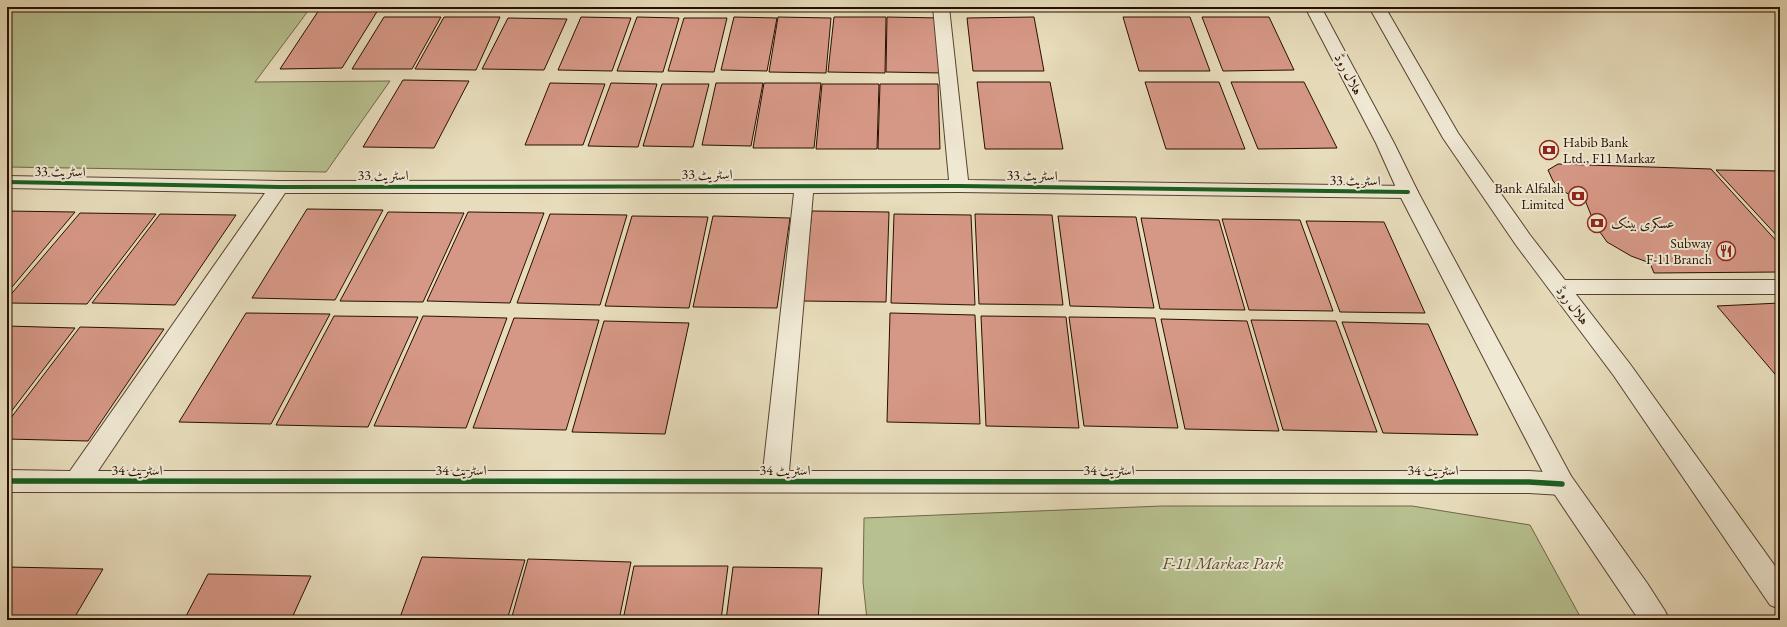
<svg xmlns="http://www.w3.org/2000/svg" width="1787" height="627" viewBox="0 0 1787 627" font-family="'EB Garamond',Amiri,serif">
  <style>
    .green { fill: #b7c08f; stroke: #6f6848 }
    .building { fill: #d69886; stroke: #270f00 }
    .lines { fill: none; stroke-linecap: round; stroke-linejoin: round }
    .service-casing { stroke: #57422f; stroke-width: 2 }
    .minor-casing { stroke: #57422f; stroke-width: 2 }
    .tertiary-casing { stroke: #57422f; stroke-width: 2 }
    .service { fill: #efe8d3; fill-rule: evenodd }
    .minor { fill: #efe8d3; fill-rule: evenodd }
    .tertiary { fill: #efe8d3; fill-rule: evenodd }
    .cycleway-far1-casing { stroke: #efe8d3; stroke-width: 6 }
    .cycleway-casing { stroke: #efe8d3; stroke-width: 8 }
    .cycleway-far1 { stroke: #1b5e20; stroke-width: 4 }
    .cycleway { stroke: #1b5e20; stroke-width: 5.5 }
    .labels { text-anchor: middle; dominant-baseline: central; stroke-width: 4; stroke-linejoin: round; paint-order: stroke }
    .street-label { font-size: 14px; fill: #270f00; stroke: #efe8d3 }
    .poi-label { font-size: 14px; fill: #270f00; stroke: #efe8d3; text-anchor: start }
    .near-park-label { font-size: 17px; font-style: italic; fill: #594d32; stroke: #efe8d3 }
  </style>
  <rect width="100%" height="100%" fill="#e7dcbb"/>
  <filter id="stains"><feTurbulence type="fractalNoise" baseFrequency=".005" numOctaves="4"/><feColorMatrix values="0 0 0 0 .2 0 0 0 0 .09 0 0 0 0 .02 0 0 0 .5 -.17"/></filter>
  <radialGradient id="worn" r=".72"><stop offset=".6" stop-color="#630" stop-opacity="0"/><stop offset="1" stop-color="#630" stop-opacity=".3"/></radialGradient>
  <path class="green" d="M7 7H311L255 82 390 81 326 172 7 167Z
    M1162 506H1412L1530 525 1582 620H867L863 582 864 518Z"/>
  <path class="building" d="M319 10H378L342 68 280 69Z
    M384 17H441L412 69H352Z
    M444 17H500L476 70 415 69Z
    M581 17 631 18 612 71 558 70Z
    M637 17 679 18 663 72 617 71Z
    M734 17 777 18 767 71 721 70Z
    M778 17 831 18 826 73 769 72Z
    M834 17H886L885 73 828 72Z
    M887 17 940 18 942 73 886 72Z
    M1034 17 1044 71H973L967 18Z
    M1123 17H1190L1210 71H1139Z
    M1202 17H1269L1294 70 1223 71Z
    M508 18 567 19 544 70 482 69Z
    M684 18H727L714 72 668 71Z
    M403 80 469 81 434 148 363 147Z
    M977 82H1050L1063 149H985Z
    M1145 82H1219L1245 149H1166Z
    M1231 82H1304L1337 148 1258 149Z
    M550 83 605 84 583 145H525Z
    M611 83 657 84 638 147 588 146Z
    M716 83H763L751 146 702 145Z
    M764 83H821L814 148H753Z
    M662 84H709L693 147 643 146Z
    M822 84H879L877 149H816Z
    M880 84H938L940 149H878Z
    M1558 164 1711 169 1780 245V272L1654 273 1650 263 1631 256 1607 242 1595 225 1585 200 1574 197 1561 190 1553 181 1548 170Z
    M1716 170 1780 171V239Z
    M307 209 383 210 335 300 252 298Z
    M7 211 75 212 7 293Z
    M812 211 889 212 886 302 802 301Z
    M388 212 464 213 423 302 340 301Z
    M468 212 544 213 510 303 427 301Z
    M80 213 156 214 87 304 7 303V299Z
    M160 214 236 215 175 305 92 303Z
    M550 214 627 215 600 305 517 303Z
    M894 214 971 215 975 305 891 303Z
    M975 214 1052 215 1063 305 979 304Z
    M632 216 708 217 689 308 605 306Z
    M713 216 790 218 777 308 693 307Z
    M1058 216 1136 217 1154 308 1070 306Z
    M1141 218 1219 220 1245 310 1160 309Z
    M1222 219 1300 220 1333 311 1249 310Z
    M1306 221 1384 222 1425 313 1340 312Z
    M1780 303V380L1717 306Z
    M246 313 330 314 271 424 179 422Z
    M890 313 975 315 980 424 887 422Z
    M334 316 418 317 368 427 276 425Z
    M423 316 507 318 466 428 374 426Z
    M981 316 1066 317 1079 428 986 426Z
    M1069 317 1155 318 1178 428 1084 426Z
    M514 318 599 320 566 430 473 428Z
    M1161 319 1247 321 1279 431 1185 429Z
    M1251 320 1336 321 1377 432 1283 430Z
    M604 321 689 323 665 434 572 432Z
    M1342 322 1428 324 1478 435 1383 433Z
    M7 326 75 328 7 417Z
    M80 327 164 329 88 441 7 439V423Z
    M422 557 525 560 507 620H399Z
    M528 559 631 562 619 620H511Z
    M634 566H728L721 620H623Z
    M7 567 103 569 73 620H7Z
    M733 567 822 568 818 620H726Z
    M208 574 311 576 291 620H184Z"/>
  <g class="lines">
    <defs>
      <path id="service" d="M1559 280H1780V294H1559L1552 292 1549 287 1552 282Z"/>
      <path id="minor" d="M933 7H949L968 180 1408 186 1415 187 1418 192 1415 197 1408 198 959 192 813 193 789 471H1529L1562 473 1571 476 1575 484 1571 492 1562 495 1529 493 7 492V470L70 471 265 193 7 188V176L279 181 949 180ZM285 193H794L763 471H98Z"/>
      <path id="tertiary" d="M1305 7H1321L1394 143 1418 192 1571 476 1647 583 1665 611 1669 620H1639L1553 492 1398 192 1376 143Z
        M1369 7H1385L1458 133 1530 235 1630 364 1780 573V609L1770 605 1614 376 1516 245 1443 138Z"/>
    </defs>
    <use href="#service" class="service-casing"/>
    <use href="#minor" class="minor-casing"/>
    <use href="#tertiary" class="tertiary-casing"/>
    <use href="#service" class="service"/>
    <use href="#minor" class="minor"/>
    <use href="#tertiary" class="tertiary"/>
    <defs>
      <path id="cycleway-far1" d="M7 182 279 187 959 186 1408 192"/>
      <path id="cycleway" d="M7 481 1529 482 1562 484"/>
    </defs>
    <use href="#cycleway-far1" class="cycleway-far1-casing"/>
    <use href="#cycleway" class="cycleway-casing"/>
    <use href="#cycleway-far1" class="cycleway-far1"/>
    <use href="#cycleway" class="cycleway"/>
  </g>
  <defs>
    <symbol id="bank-ring" viewBox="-11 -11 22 22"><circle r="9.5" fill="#efe8d3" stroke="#8f2418" stroke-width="1.5"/><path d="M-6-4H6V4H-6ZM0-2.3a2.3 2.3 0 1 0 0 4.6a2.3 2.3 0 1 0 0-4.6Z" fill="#8f2418"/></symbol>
    <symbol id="restaurant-ring" viewBox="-11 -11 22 22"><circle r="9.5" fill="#efe8d3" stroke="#8f2418" stroke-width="1.5"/><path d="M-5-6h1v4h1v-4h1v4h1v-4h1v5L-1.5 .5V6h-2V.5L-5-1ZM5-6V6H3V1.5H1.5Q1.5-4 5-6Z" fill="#8f2418"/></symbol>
  </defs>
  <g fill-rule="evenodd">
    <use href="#bank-ring" x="1538" y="139" width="22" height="22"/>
    <use href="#bank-ring" x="1567" y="185" width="22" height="22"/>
    <use href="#bank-ring" x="1586" y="212" width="22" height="22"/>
    <use href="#restaurant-ring" x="1715" y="240" width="22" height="22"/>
  </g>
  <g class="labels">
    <g class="street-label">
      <text transform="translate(1349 74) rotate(62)">ہلال روڈ</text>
      <text transform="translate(60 171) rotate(1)">اسٹریٹ 33</text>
      <text x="707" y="174">اسٹریٹ 33</text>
      <text x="383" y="175">اسٹریٹ 33</text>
      <text transform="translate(1032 175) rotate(1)">اسٹریٹ 33</text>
      <text transform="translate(1355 180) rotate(1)">اسٹریٹ 33</text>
      <text transform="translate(1573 305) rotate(53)">ہلال روڈ</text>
      <text x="137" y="470">اسٹریٹ 34</text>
      <text x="461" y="470">اسٹریٹ 34</text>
      <text x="785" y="470">اسٹریٹ 34</text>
      <text x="1109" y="470">اسٹریٹ 34</text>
      <text x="1433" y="470">اسٹریٹ 34</text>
    </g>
    <g class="poi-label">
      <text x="1563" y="142">Habib Bank<tspan x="1563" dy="16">Ltd., F11 Markaz</tspan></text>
      <text x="1564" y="188" text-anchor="end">Bank Alfalah<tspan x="1564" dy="16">Limited</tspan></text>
      <text x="1611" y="223">عسکری بینک</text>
      <text x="1712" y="243" text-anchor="end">Subway<tspan x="1712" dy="16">F-11 Branch</tspan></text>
    </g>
    <g class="near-park-label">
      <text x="1223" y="563">F-11 Markaz Park</text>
    </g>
  </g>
  <rect width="1787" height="627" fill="none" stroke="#e7dcbb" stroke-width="24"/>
  <rect x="8" y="8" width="1771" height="611" fill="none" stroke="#270f00" stroke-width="2"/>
  <rect x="12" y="12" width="1763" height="603" fill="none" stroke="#270f00"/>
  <rect width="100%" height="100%" filter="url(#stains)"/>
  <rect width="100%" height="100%" fill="url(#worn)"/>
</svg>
